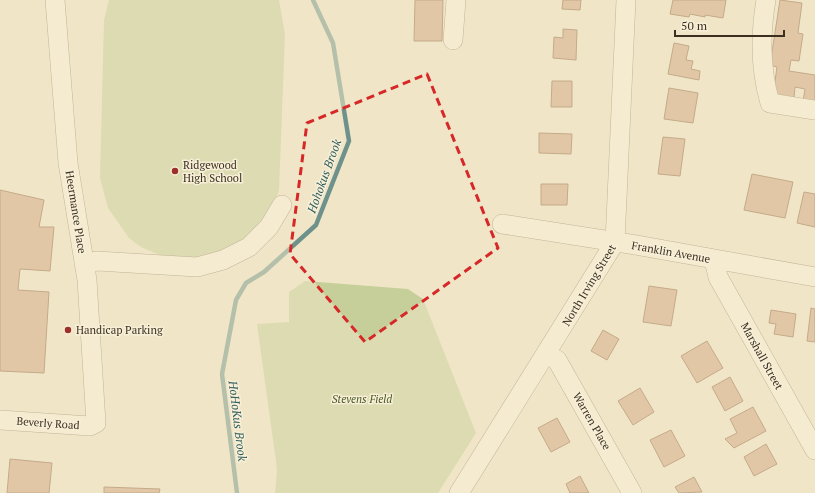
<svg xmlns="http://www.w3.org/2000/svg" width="815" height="493" viewBox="0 0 815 493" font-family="'PT Serif',serif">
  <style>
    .green { fill: #c6cf9a }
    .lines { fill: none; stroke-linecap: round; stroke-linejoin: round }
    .stream { stroke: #6e928b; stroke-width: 4.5 }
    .building { fill: #cfa27c; stroke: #8c6241 }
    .minor-casing { stroke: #8c785c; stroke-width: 20 }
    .minor { stroke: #faf2db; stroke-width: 19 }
    .marked { fill: none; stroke: #d62828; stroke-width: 3; stroke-dasharray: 8 5; stroke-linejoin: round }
    .poi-dot { fill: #9d2f2a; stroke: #f7efd7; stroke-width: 1.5 }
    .labels { text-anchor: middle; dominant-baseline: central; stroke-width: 3; stroke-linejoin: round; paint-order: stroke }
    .poi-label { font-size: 11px; fill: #3c2f20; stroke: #f7efd7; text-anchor: start }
    .street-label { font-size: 11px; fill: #3c2f20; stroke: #f7efd7 }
    .park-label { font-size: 11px; font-style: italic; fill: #4a5926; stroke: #f7efd7 }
    .water-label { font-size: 12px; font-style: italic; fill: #2f5c5b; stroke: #f7efd7 }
  </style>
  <rect width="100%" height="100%" fill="#f0e6c7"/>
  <path class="green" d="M109 0H279L285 35 279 190 275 202 254 234 210 259H169L141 247 129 238 108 208 100 178 104 20Z
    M305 281 408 289 423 299 476 433 438 493H275L277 469 257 324 289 322V292Z"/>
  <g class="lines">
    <path class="stream" d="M237 493 222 374 236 300 246 283 264 272 316 225 349 141 333 43 313 0"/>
  </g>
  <path class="building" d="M415 0H443L442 41H414Z
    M563 0H581L580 10 562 9Z
    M673 0H726L723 18 705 15V17L690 14 689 17 670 14Z
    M780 0 802 3 798 33 803 34 799 61 791 60 789 71 815 75V103L803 101 805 89 795 87 794 98 773 95 777 67 770 65Z
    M563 29 577 30 576 60 553 58 554 37 563 38Z
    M674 43 689 46 686 60 693 61 691 69 700 71 699 80 668 74Z
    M552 81H572V107H551Z
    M669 88 698 93 693 123 664 119Z
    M539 133 572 134 571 154 539 153Z
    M663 137 685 139 680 176 658 174Z
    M752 174 793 182 785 218 744 210Z
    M541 184H568L567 205H541Z
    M0 190 44 200 39 227H54L50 271 20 269 18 290 49 292 44 373 0 371Z
    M804 192 815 194V227L797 223Z
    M649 286 677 290 671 326 643 322Z
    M811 308 815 309V342L807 341Z
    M771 310 796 314 793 337 774 334 776 324 769 323Z
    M603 330 619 339 607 360 591 351Z
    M707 341 723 368 697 383 681 356Z
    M730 377 743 401 725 411 712 387Z
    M640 388 654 412 633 425 618 401Z
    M753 407 766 431 734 448 725 439 737 433 730 419Z
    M557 418 570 442 551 452 538 428Z
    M671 430 685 456 664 467 650 440Z
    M766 444 777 464 754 476 744 457Z
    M10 459 52 463 49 493H7Z
    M580 476 589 493H570L566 484Z
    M694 477 702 492 679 493 675 487Z
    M104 487 160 489 159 493H104Z"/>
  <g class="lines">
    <defs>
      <path id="minor" d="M766 0C760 35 760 69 770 103L815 110
        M453 40 456 0
        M502 224 636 245 815 277
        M714 260 718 277 815 450
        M84 264 97 261 197 267 223 260 249 247 269 227 282 205
        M547 354 557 360 632 493
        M0 420 90 426 96 423 87 280 68 163 55 0
        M459 493 615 242 626 0"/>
    </defs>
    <use href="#minor" class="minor-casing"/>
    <use href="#minor" class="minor"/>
  </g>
  <path d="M0 0H815V493H0ZM427 74 498 248 365 342 290 254 307 123Z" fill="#f0e6c7" fill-opacity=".55" fill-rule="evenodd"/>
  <path class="marked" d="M427 74 498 248 365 342 290 254 307 123Z"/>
  <g class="poi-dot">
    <circle cx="175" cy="171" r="4"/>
    <circle cx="68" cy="330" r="4"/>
  </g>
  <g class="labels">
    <g class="poi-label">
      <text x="183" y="165">Ridgewood<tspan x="183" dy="13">High School</tspan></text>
      <text x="76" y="330">Handicap Parking</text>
    </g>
    <g class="street-label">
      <text transform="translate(76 212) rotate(81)">Heermance Place</text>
      <text transform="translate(671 252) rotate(10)">Franklin Avenue</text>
      <text transform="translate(589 285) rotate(-59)">North Irving Street</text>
      <text transform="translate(762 356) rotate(61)">Marshall Street</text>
      <text transform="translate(592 421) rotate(60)">Warren Place</text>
      <text transform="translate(48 423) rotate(4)">Beverly Road</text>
    </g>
    <g class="park-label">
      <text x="362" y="399">Stevens Field</text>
    </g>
    <g class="water-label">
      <text transform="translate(324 176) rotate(-70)">Hohokus Brook</text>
      <text transform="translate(238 421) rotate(83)">HoHoKus Brook</text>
    </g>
  </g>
  <path d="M675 30v6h109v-6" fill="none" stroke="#3c2f20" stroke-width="2"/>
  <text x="681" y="30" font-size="12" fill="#3c2f20" stroke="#f7efd7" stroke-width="3" paint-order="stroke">50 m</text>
</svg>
